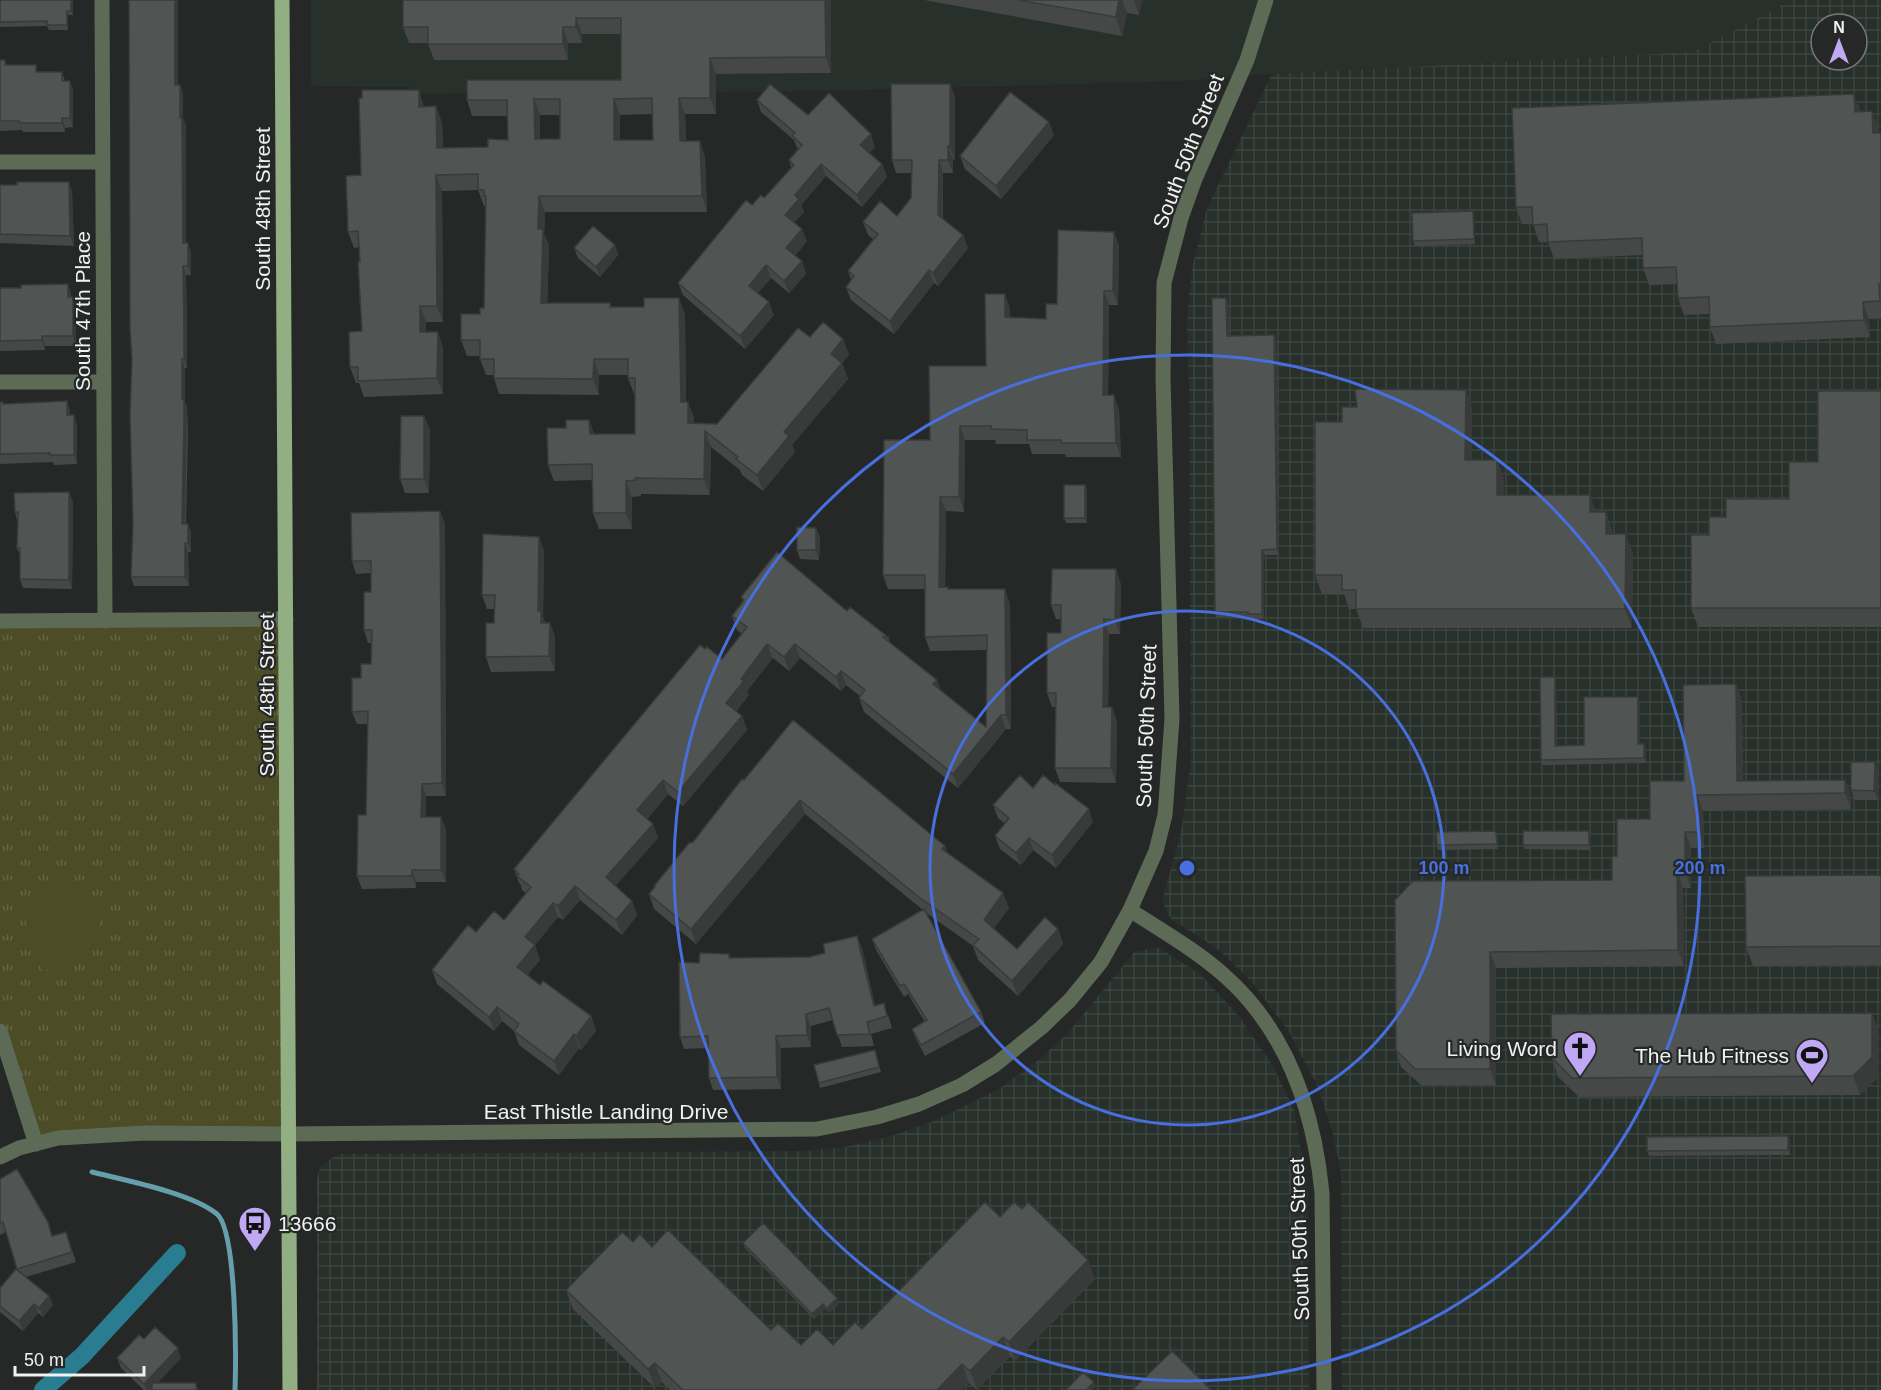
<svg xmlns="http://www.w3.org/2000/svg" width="1881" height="1390" viewBox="0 0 1881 1390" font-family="Helvetica,sans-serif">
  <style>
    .built { fill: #27302b }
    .industrial { fill: url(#industrial-grid); fill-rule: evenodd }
    .grass { fill: url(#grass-tufts) }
    .pitch { fill: #4c4c26 }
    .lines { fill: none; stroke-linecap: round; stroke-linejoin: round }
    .stream { stroke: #659fad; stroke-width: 5 }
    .canal { stroke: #2a7c90; stroke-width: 18 }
    .minor { stroke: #5d6b56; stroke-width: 15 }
    .major { stroke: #91af83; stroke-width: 15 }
    .wall { fill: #454847; fill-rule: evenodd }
    .shaded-wall { fill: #383b3a }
    .building { fill: #505453; stroke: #383b3a; stroke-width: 1.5; fill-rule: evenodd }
    .ring { fill: none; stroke: #476fdd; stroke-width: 3 }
    .labels { text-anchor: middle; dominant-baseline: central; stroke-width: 4.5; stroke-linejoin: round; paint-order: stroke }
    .street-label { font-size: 21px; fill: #f0f2f1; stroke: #262827 }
    .poi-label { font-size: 21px; fill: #f0f2f1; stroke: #262827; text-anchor: end }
    .centre { fill: #476fdd; stroke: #262827; stroke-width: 3 }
    .ring-label { font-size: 18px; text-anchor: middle; font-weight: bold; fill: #476fdd; stroke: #262827; stroke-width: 4.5; stroke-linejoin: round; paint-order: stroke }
  </style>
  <defs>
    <pattern id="industrial-grid" width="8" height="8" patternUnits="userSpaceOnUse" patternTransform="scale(1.5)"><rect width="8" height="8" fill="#27302b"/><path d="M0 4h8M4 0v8" fill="none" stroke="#3c4440"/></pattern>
    <pattern id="grass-tufts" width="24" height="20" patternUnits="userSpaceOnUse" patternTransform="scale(1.5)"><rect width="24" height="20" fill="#4c4c26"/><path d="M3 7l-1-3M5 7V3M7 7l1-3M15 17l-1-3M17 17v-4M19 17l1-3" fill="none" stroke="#666646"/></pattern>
  </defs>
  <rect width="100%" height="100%" fill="#262827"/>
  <path class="built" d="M311 0H1792L1694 52 1272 74 1184 81 829 91 411 94V87L311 86Z"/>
  <path class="industrial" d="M1792 0H1881V1390H1342L1341 1171 1332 1130 1316 1083 1289 1032 1252 982 1221 952 1200 937 1172 920 1167 913 1162 901 1181 832 1191 759 1189 387 1187 329 1189 292 1193 264 1207 208 1272 74 1693 52ZM1821 24H1857V60H1821Z
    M1159 948 1200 974 1238 1015 1272 1064 1294 1109 1308 1192 1309 1390H317V1177L320 1168 333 1157 340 1154 805 1151 845 1147 888 1137 934 1121 999 1089 1041 1058 1068 1033 1135 951Z"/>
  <path class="grass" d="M286 619 288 1134 36 1144 0 1031V621Z"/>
  <path class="pitch" d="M66 883C101 900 106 918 90 953L43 971 18 900Z"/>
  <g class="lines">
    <path class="stream" d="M92 1172C124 1180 192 1193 217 1214 237 1232 236 1360 235 1390"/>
    <path class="canal" d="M43 1390 82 1356 177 1253"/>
    <path class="minor" d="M102 0 105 621
      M0 162H102
      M0 382H104
      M0 621 286 619
      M1130 910C1162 931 1196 950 1225 976 1288 1032 1314 1111 1322 1193L1324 1390
      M0 1031 36 1144
      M0 1157 19 1148 58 1138 145 1133 288 1134 817 1129 877 1117 919 1104 962 1085 996 1064 1042 1027 1070 1000 1101 962 1130 910 1156 851 1165 815 1172 719 1163 378 1164 283 1181 218 1195 179 1247 60 1266 0"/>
    <path class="major" d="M282 0 290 1390"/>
  </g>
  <path class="wall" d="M0 0H73V15H68V30H49L47 26 0 27Z
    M129 0H178V85H180L183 94V118L186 126V243L191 252V275H186L187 337V368H185V402L187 408 188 432 186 524 191 532V552H188L189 586H134L131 577 133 524Z
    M403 0H831V73L716 74V114H685L686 141 705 157 707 212H545L544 234 549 245 547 303H610L612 307 685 314 686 402 694 418V423L717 424 810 337 843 339 849 355 842 363 848 379 792 445 795 452 763 491 742 475 740 470 711 447 710 495 641 494V496L632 497V529H599L593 513 592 480 554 481 548 465 595 434H635V394H634L628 378V375H599V395L499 394 494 378V375H486L480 359V356H467L461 340 484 308 486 206H484L478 190 442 191 443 322H426V332L443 348V394L364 397 359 383H356L350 367 362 331 359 247 354 248 348 232 361 175 424 107 442 122 443 148 488 147 508 140V116H472L467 100 621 80V34H582V43H568V60H434L428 43H409L403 27ZM652 114 653 140H620V115ZM540 115H560V139H540Z
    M924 0H1142L1139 15 1127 13 1122 36Z
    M0 60H5L7 65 39 72H62L65 81 73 90V127L65 128V132H23L22 130 0 131Z
    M950 84 955 97V161L953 159V173H943V218L963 235 968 248 938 286 934 283 894 334 851 300 846 287 851 280 848 271 873 239 868 235 863 222 897 216 911 198 912 173H896L892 160Z
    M757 100 808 115 875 147 869 153 882 164 887 177 862 207 826 176 801 205 804 212 794 222 807 241 795 256 802 261 806 274 789 293 771 278 758 293 774 315 745 349 683 295 678 283 752 205 764 198 791 167 789 160 798 149 797 148 794 140 761 112Z
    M1861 111H1872L1879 128V133H1881V318L1869 319 1870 337 1716 344 1710 327V314L1684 315 1678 298 1677 284 1649 285 1643 268 1642 255 1554 259 1548 242H1539L1533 224H1522L1516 207Z
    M1054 135 1001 199 965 169 960 156Z
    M69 182 72 192 74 246 0 243V185H17Z
    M1473 211 1474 216 1475 244 1415 246 1413 241Z
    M1114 232 1119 246 1118 305H1109L1108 395 1119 409 1121 457H1066L1065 454H1032L1029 444H996L995 440H965L964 512 946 511 945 587 948 589 1010 604 1011 729H1006L958 788 864 712 859 698 860 696 846 685 841 691 800 658 789 671 773 658 747 691 749 695 736 711 742 716 747 730 683 806 668 794 647 819 653 824 658 838 615 886 632 901 637 915 622 935 580 900 563 920 558 917 535 945 540 960 527 975 540 985 591 1016 596 1031 581 1050 579 1048 559 1075 519 1045 514 1031 502 1021 494 1031 437 984 432 970 476 932 504 920 526 893 522 890 521 885 519 883 514 869 705 649 722 659 742 634 737 630 732 616 743 602 741 597 847 611 888 637 890 642 941 691 986 727 987 650 930 651 925 637V589H888L883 575 930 440 986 366 1010 308V317L1046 319 1057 304Z
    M615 245 618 255 600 277 578 258 574 248Z
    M0 288 71 293V297H73L76 307V346H45V350L0 351Z
    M1228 303 1229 336 1274 335 1276 340 1279 555H1264V619H1250L1249 617H1216L1215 612Z
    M1466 390 1472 409V460H1497L1504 479V495L1597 512H1606L1612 531V534L1633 553 1632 628H1363L1356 609H1349L1344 594H1322L1315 575 1342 422 1357 407Z
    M1881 391V627H1698L1691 608 1709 535 1726 517 1789 499 1818 462Z
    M67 401 70 411V415L77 425V464L54 465 53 462 0 464V402H3L4 404Z
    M424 416 430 430 429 493H405L400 479Z
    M1085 485 1087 490V523H1066L1064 518Z
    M73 501 72 589 23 588 20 579V556L17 548V521L15 512Z
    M445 524 446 796H426V817L446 829V882H416V888L362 889 357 876 366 815 368 724H357L352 712 361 678 371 664V643H368L364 630 371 592V573L356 574 352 561Z
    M816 528 820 537 819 560 800 559 797 550Z
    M539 537 544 551 543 617 545 623H550L555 637V671L491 672 486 657 494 623 495 609H487L482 595Z
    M1121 584 1120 634H1109L1108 707H1112L1117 722 1116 783 1060 782 1055 768 1056 707H1052L1047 693 1061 633V619H1056L1051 605Z
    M1555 677 1556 682 1557 746 1584 745 1638 697 1640 702V744L1646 749V763L1543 765 1541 760Z
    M1736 684 1742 701 1743 781 1845 780 1851 796V809L1703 811 1704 848H1691V888H1683L1684 966 1496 968V1085H1421L1401 1067 1396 1050 1395 900 1612 880 1617 856 1650 819 1684 781Z
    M1878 772V800H1854L1851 790Z
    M744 780 945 846 948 854 1009 908 994 928 1017 949 1058 929 1063 944 1018 996 978 960 973 946 925 912 981 1012 985 1023 925 1056 916 1039 912 1029 925 1022 908 994 904 997 876 950 872 939 923 910 805 814 696 944 654 909 649 894 654 887V886L693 842Z
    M1033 788 1093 822 1056 868 1033 850 1021 865 1000 849 995 836 1005 824 998 818 993 805Z
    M1496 831 1498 836V849L1438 850 1437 845Z
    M1589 831 1591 836V850L1525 849 1523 845Z
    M1881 875V965L1753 966 1746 947Z
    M862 948 875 1006 888 1015 892 1028 871 1034 874 1046 842 1047 833 1020 811 1026V1047L781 1048V1089L713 1090 709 1078 708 1048 684 1049 680 1037 699 963 729 954 731 958 809 957Z
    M1872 1013 1879 1032V1076L1860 1095 1579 1097 1558 1077 1552 1058Z
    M875 1050 881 1072 820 1088 819 1083Z
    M1788 1136 1790 1141V1155L1649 1156 1647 1151Z
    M0 1179 52 1236 69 1241 76 1262 26 1277 49 1296 53 1305 43 1317 38 1313 23 1331 0 1312V1288L18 1270 6 1232 0 1235Z
    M1000 1217 1095 1279 1015 1361 1010 1356 977 1390 969 1383 962 1390H670L662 1382 655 1388 573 1309 566 1290 633 1242 652 1247 771 1330 801 1345H833L862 1329Z
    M743 1243 837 1298 839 1303 829 1313 825 1308 814 1319 745 1248Z
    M144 1339 181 1358 157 1383H196L198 1390H152V1388L151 1390H144L121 1368 117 1358Z"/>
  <path class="shaded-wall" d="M71 0H73V15L71 11Z
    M175 0H178V94L175 85Z
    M825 0H831V73L826 57Z
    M1119 0H1122L1127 13 1122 36 1116 17Z
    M1134 0H1142L1139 15Z
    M67 11 68 15V30L67 25Z
    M576 18 582 34V43L576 27Z
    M563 27 568 43V60L563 44Z
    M710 58 716 74V114L710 98Z
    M70 81 73 90V127L70 118Z
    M950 84 955 97V161L950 147Z
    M180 85 183 94V118L186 126V252L183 243Z
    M419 90 424 106 419 107Z
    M1854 94 1861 111 1855 112Z
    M679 98 685 114 686 157 680 141Z
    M534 99 540 115V155L535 139Z
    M614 99 620 115V156L614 140Z
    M436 106 442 122 443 164 437 148Z
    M1872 111 1879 128V150L1873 133Z
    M62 118 65 128V132L62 123Z
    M1049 122 1054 135 1001 199 996 186Z
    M871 134 875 147 864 158 860 145Z
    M700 141 705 157 707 212 702 196Z
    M948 146 953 159V173L948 160Z
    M939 160 943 173 942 228 938 215Z
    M821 164 826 176 801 205 804 212 790 227 785 215 795 195Z
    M882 164 887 177 862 207 857 195Z
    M436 175 442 191 443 322 437 306Z
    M69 182 72 192 74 246 70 236Z
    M539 196 545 212 544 234 549 245 547 319 541 303 538 229Z
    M1473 211 1474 216 1475 244 1474 239Z
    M802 229 807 241 791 261 786 248Z
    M1114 232 1119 246 1118 305 1113 291Z
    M963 235 968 248 938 286 933 273Z
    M188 243 191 252V275L188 266Z
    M615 245 618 255 600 277 596 267Z
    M802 261 806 274 789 293 784 281Z
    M766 265 771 278 754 298 749 286Z
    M183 266 186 275 187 368 184 359Z
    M929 270 934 283 894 334 890 321Z
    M68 284 71 293V307L68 297Z
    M1104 291 1109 305 1108 409 1103 395Z
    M1005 294 1010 308V331L1005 317Z
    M73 297 76 307V346L73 336Z
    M679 298 685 314 686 418 681 402Z
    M1226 298 1228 303 1229 341 1227 336Z
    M769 302 774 315 745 349 740 336Z
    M1863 302 1869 319 1870 337 1864 320Z
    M420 306 426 322V348L420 332Z
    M438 332 443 348V394L437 378Z
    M1274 335 1276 340 1279 555 1277 549Z
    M42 336 45 346V350L42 340Z
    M843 339 849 355 837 370 831 354Z
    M182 359 185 368V402L187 408 185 532 182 524Z
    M594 359 599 375V395L593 379Z
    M842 363 848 379 792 445 795 452 763 491 757 475 784 432Z
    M1466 390 1472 409V479L1465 460Z
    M1114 395 1119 409 1121 457 1116 443Z
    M67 401 70 411 71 425 67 415Z
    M688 402 694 418V439L688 423Z
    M74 415 77 425V464L74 455Z
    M424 416 430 430 429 493 424 479Z
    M589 420 595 436 590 434Z
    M960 426 965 440 964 512 959 497Z
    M705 431 711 447 710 495 704 479Z
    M1497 460 1504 479V514L1497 495Z
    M626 481 632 497V529L626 513Z
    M1085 485 1087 490V523L1085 518Z
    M69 492 73 501 72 589 69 580Z
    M1590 495 1597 514 1590 512Z
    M940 497 946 511 945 602 939 587Z
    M440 511 445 524 446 796 442 783Z
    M1606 512 1612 531V553L1606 534Z
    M188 524 191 532V552L188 543Z
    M816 528 820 537 819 560 816 550Z
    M1626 534 1633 553 1632 628 1625 609Z
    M539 537 544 551 543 617 546 625 541 623 538 611Z
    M185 543 188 552 189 586 185 577Z
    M1262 550 1264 555V619L1262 614Z
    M1116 569 1121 584 1120 634 1115 620Z
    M1005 589 1010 604 1011 729 1006 715Z
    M1104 619 1109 634 1108 722 1103 707Z
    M550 623 555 637V671L549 656Z
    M767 644 773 658 747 691 749 695 732 717 726 703 741 679Z
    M795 644 800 658 789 671 784 657Z
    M841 671 846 685 841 691 836 677Z
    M1555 677 1556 682 1557 750 1555 746Z
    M937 680 942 694 933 684Z
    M1736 684 1742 701 1743 794 1737 781Z
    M1638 697 1640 702V749L1638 744Z
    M1112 707 1117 722 1116 783 1111 768Z
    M1001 715 1006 729 958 788 953 774Z
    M742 716 747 730 683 806 678 792Z
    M1644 744 1646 749V763L1644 758Z
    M1875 762 1878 772V800L1874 791Z
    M663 780 668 794 642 824 637 810Z
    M1845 780 1851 796V809L1845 793Z
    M422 784 426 796V829L421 817Z
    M1697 795 1703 811 1704 848 1698 832Z
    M800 800 805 814 696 944 691 929Z
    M1089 809 1093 822 1056 868 1052 855Z
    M441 817 446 829V882L441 870Z
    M653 824 658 838 611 891 606 877Z
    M1496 831 1498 836V849L1497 844Z
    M1589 831 1591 836V850L1589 845Z
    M1685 832 1691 848V888L1685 871Z
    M1029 838 1033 850 1021 865 1016 853Z
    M945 846 950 860 942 849Z
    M412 870 416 882V888L412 876Z
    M1677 871 1683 888 1684 966 1678 950Z
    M575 886 580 900 563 920 558 906Z
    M1003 893 1009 908 990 934 984 920Z
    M632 901 637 915 622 935 616 920Z
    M553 903 558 917 530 951 525 937Z
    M1058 929 1063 944 1018 996 1012 981Z
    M857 936 862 948 878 1018 874 1006Z
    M535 945 540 960 522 981 517 967Z
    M1490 952 1496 968V1085L1490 1069Z
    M497 1007 502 1021 494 1031 489 1017Z
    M1872 1013 1879 1032V1076L1860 1095 1853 1076Z
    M806 1014 811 1026V1047L807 1035Z
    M591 1016 596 1031 581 1050 576 1036Z
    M574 1034 579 1048 559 1075 554 1061Z
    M776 1036 781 1048V1089L777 1077Z
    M1788 1136 1790 1141V1155L1788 1150Z
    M1088 1260 1095 1279 1015 1361 1009 1342Z
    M49 1296 53 1305 43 1317 39 1308Z
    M837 1298 839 1303 829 1313 827 1308Z
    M34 1304 38 1313 23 1331 19 1321Z
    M823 1304 825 1308 814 1319 812 1314Z
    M1003 1337 1010 1356 977 1390 970 1371Z
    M178 1348 181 1358 151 1390H147L144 1384Z
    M655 1363 662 1382 655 1388 648 1369Z
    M962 1364 969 1383 962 1390H937Z
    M1094 1382 1095 1387 1092 1390H1086Z"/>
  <path class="building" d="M0 0H71V11H67V25H47V21L0 22Z
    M129 0H175V85H180V118H182L183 243H188V266H183L184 328V359H182V399H184V423L182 524H188V543H185V577H131L133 524 130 416 132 359 130 329Z
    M403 0H825L826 57 710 58V98H679L680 141H700L702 196H539L538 229H543L541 303H610V307H644V298H679L681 402H688V423L717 424 798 328 810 337 823 322 843 339 831 354 842 363 784 432 789 436 757 475 736 459 738 457 705 431 704 479 635 478 636 480 626 481V513H593L592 464 548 465 547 428H566V420H589L590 434H635V378H628V359H594L593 379 494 378V359H480V340H461V314H480V308H484L486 196H484V190H478V174L436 175 437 306H420V332H438L437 378 358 381V367H350L349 332 362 331 358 262H360L358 231 348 232 346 176 361 175 359 98H362V90H419V107L436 106 437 148 488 147V139L508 140 507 100H467V80H621V18H576V27H563V44H428V27H403ZM652 98 653 140H614V99ZM534 99H560V139H535Z
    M1018 0H1119L1116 17Z
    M0 60H5V65H36V72H62V81H70V118H62V123H20L19 121H0Z
    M770 84 808 115 829 93 871 134 860 145 882 164 857 195 821 164 795 195 799 199 785 215 802 229 786 248 802 261 784 281 766 265 749 286 769 302 740 336 678 283 746 200 752 205 761 195 764 198 794 165 789 160 802 145 792 135 795 133 757 100Z
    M891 84H950V147L948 146V160H939L938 215 963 235 933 273 929 270 890 321 846 287 854 276 848 271 878 234 863 222 880 201 897 216 911 198 912 160H892Z
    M1010 92 1049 122 996 186 960 156Z
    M1854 94 1855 112 1872 111 1873 133H1881V284H1879L1880 301 1863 302 1864 320 1710 327 1709 297 1678 298 1676 267 1643 268 1642 238 1548 242 1547 224 1533 225 1532 207H1516L1512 108Z
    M17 182H69L70 236 0 234V185H17Z
    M1473 211 1474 239 1413 241 1412 213Z
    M593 226 615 245 596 267 574 248Z
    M1058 230 1114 232 1113 291H1104L1103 395H1114L1116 443H1061V440H1027V430L991 429V426H960L959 497H940L939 587H948V589H1005L1006 715H1001L953 774 859 698 865 690 841 671 836 677 795 644 784 657 767 644 741 679 744 681 726 703 742 716 678 792 663 780 637 810 653 824 606 877 632 901 616 920 575 886 558 906 553 903 525 937 535 945 517 967 540 985 543 981 591 1016 576 1036 574 1034 554 1061 514 1031 519 1024 497 1007 489 1017 432 970 468 925 476 932 494 911 504 920 531 887 517 876 519 874 514 869 700 645 705 649 707 647 722 659 747 627 732 616 744 600 741 597 777 552 847 611 850 607 888 637H883L937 680 933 684 986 727 987 635 925 637V575H883L884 440H930L929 366H986L985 294H1005V317L1046 319V304H1057Z
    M68 284V297H73V336H42V340L0 341V288H21V285Z
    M1212 298H1226L1227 336 1274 335 1277 549 1262 550V614H1248V612H1215Z
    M1355 389 1466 390 1465 460H1497V495H1590V512H1606V534H1626L1625 609H1356V590H1342V575H1315V422H1342V407H1357Z
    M1818 391H1881V608H1691V535H1709V517H1726V499H1789V462H1818Z
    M67 401V415H74V455H50V453L0 454V402H3V404Z
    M401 416H424V479H400Z
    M1064 485H1085V518H1064Z
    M69 492V580L20 579V548H17L18 512H15L14 493Z
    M440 511 442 783 422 784 421 817H441V870H412V876H357L358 815H366L368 711 352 712V678H361V664H371L372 630H364V592H371V561H352L351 513Z
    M797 527 816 528V550H797Z
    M483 534 539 537 538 611H541V623H550L549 656 486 657V623H494L495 595H482Z
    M1052 569H1116L1115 620 1104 619 1103 707H1112L1111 768H1055L1056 693H1047V633H1061V605H1051Z
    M1540 677H1555V746L1584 745V697H1638V744H1644V758L1541 760Z
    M1736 684 1737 781 1845 780V793L1697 795 1698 832H1685V871H1677L1678 950 1490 952V1069H1415L1396 1050 1395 900 1413 881 1612 880V856H1617V819H1650V781H1684L1683 685Z
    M793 720 945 846 942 849 1003 893 984 920 1017 949 1045 917 1058 929 1012 981 973 945 979 939 920 898 800 800 691 929 649 894 655 887 654 886 689 843 693 842 742 779 744 780Z
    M1851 762H1875L1874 791 1851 790Z
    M1020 775 1033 788 1043 775 1055 785V783L1089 809 1052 855 1029 838 1016 853 995 836 1009 818 993 805Z
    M1496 831 1497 844 1437 845 1436 832Z
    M1523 831H1589V845H1523Z
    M1881 875V946L1746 947 1745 876Z
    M924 909 981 1012 921 1045 912 1029 927 1020 904 984 900 986 872 939Z
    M857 936 874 1006 884 1003 887 1016 867 1022 870 1034 837 1035 829 1008 806 1014 807 1035 776 1036 777 1077 709 1078 708 1036 680 1037 679 962 699 963 700 953 729 954V958L809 957 825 953 823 944Z
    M1872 1013V1057L1853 1076 1572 1078 1552 1058 1551 1014Z
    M875 1050 879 1067 819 1083 814 1065Z
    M1788 1136V1150L1647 1151V1137Z
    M17 1169 48 1222 52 1236 66 1232 72 1252 17 1269 3 1222 0 1223V1179Z
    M985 1202 1000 1217 1014 1202 1022 1209 1028 1202 1088 1260 1009 1342 1003 1337 970 1371 962 1364 937 1390H683L655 1363 648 1369 566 1290 622 1232 633 1242 640 1234 652 1247 668 1230 771 1330 778 1323 801 1345 817 1329 833 1345 855 1322 862 1329Z
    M763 1223 837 1298 827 1308 823 1304 812 1314 743 1243Z
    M16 1269 49 1296 39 1308 34 1304 19 1321 0 1306V1288Z
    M155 1327 178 1348 144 1384 117 1358 139 1335 144 1339Z
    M1172 1351 1211 1390H1132Z
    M1083 1372 1094 1382 1086 1390H1066Z
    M152 1383H196V1390H152Z"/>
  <g class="ring">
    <circle cx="1187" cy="868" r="257"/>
    <circle cx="1187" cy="868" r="513"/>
  </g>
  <defs>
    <symbol id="church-pin" viewBox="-11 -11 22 30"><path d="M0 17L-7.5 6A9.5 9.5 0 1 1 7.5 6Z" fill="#c0a8f4" stroke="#262827"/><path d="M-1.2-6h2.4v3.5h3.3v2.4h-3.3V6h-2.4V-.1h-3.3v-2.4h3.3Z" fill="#111"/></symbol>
    <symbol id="stadium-pin" viewBox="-11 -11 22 30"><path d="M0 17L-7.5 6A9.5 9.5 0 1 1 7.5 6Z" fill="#c0a8f4" stroke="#262827"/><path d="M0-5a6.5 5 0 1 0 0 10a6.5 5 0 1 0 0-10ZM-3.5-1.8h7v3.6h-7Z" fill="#111"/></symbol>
    <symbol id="bus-pin" viewBox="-11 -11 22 30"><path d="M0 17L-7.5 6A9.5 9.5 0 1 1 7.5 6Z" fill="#c0a8f4" stroke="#262827"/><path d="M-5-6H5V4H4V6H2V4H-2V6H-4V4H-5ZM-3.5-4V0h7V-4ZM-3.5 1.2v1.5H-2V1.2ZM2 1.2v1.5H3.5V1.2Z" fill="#111"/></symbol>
  </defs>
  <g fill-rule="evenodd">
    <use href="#church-pin" x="1561" y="1029" width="38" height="52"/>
    <use href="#stadium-pin" x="1793" y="1036" width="38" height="52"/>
    <use href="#bus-pin" x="236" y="1204" width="38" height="52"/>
  </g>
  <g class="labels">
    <g class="street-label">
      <text transform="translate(1188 151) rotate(-69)">South 50th Street</text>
      <text transform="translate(262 209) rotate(-90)">South 48th Street</text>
      <text transform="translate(82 311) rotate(-90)">South 47th Place</text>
      <text transform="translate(266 695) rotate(-90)">South 48th Street</text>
      <text transform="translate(1146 726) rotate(-88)">South 50th Street</text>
      <text x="606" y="1111">East Thistle Landing Drive</text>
      <text transform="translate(1299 1239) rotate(-92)">South 50th Street</text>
    </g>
    <g class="poi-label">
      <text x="1557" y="1048">Living Word</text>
      <text x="1789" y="1055">The Hub Fitness</text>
      <text x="278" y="1223" text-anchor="start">13666</text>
    </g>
  </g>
  <circle cx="1187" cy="868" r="9" class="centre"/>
  <g class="ring-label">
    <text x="1444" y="874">100 m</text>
    <text x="1700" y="874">200 m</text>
  </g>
  <g transform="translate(1839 42)"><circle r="28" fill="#262827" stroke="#777978" stroke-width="1.5"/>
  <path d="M0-4.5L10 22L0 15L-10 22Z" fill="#c0a8f4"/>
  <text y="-9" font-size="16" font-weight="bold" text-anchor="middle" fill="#f0f2f1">N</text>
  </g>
  <path d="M15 1366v9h129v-9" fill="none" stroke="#f0f2f1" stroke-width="3"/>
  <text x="24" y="1366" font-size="18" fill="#f0f2f1" stroke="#262827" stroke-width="4.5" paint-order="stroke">50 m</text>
</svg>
